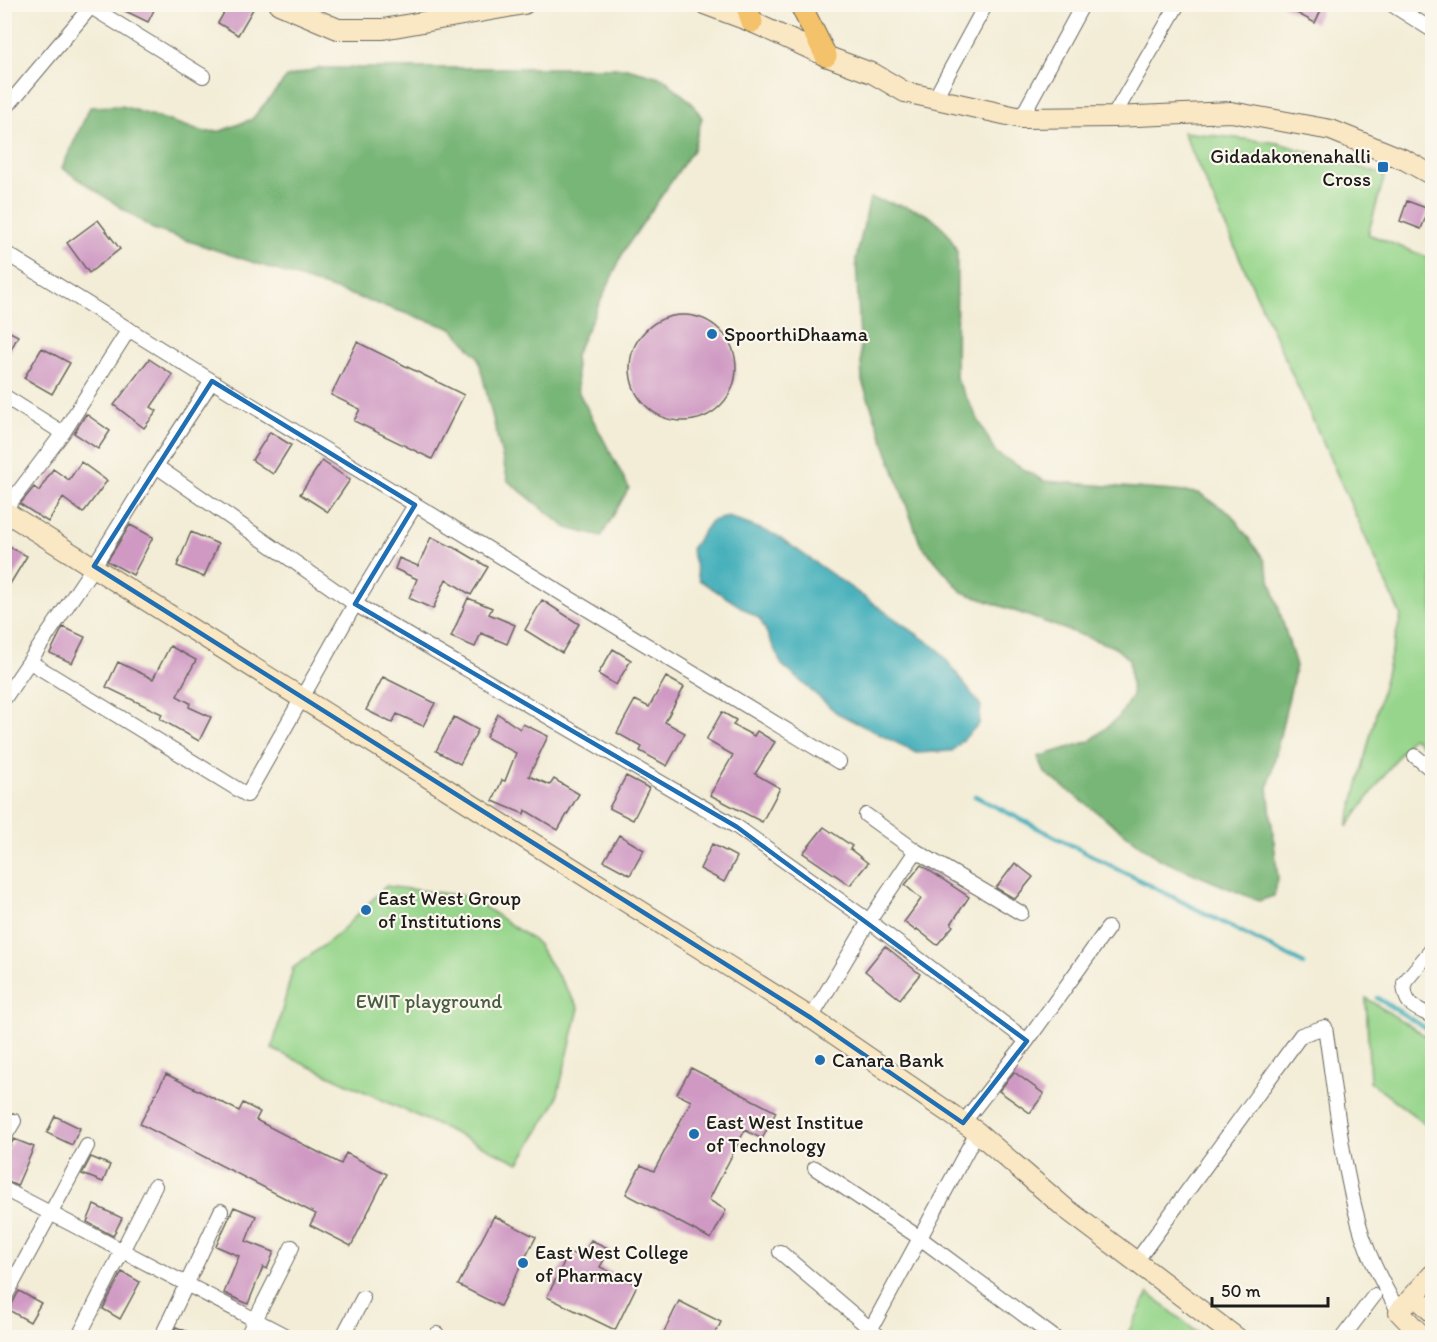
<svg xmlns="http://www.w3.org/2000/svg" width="1437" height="1342" viewBox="0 0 1437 1342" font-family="Itim,sans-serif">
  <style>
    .green { fill: #96d58b; stroke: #597854; stroke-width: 1.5 }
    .forest { fill: #78b677; stroke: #4a694a; stroke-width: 1.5 }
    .water { fill: #39aab7; stroke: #2a636a; stroke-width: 1.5 }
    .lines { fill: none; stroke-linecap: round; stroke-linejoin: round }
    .stream { stroke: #39aab7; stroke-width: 4.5 }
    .building { fill: #cf99c3 }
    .street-casing { stroke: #67655d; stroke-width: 16 }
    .secondary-casing { stroke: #67655d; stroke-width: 22 }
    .primary-casing { stroke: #67655d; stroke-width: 23 }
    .street { stroke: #fff; stroke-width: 14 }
    .secondary { stroke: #fae7c3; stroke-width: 20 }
    .primary { stroke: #f3c26a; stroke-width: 21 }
    .marked { fill: none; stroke: #1f6fb2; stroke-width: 4.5; stroke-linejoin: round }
    .poi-dot { fill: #1f6fb2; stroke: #fbf7ec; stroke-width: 2 }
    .labels { text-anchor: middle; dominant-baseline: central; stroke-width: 4.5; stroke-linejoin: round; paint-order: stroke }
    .poi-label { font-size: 20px; fill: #1c1c1c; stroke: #fbf7ec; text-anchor: start }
    .park-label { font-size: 20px; fill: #475d43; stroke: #fbf7ec }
  </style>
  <rect width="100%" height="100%" fill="#fbf7ec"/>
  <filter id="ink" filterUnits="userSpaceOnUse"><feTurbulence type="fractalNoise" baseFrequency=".0167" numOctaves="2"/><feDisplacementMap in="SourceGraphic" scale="12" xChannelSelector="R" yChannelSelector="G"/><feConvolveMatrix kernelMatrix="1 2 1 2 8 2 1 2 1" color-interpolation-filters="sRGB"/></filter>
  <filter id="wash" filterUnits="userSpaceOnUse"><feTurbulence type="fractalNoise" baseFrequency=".008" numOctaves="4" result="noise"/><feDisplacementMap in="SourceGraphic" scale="24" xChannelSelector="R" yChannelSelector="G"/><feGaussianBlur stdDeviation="1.35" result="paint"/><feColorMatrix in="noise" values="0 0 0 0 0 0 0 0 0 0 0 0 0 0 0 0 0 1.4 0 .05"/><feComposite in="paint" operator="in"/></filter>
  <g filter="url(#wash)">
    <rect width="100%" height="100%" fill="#f3edd7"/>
    <path class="green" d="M1183 132 1278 143 1385 175 1368 234 1432 259V753L1412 737 1347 827 1401 616Z
      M386 886 470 897 536 942 579 1008 556 1102 519 1163 272 1049 293 968 336 936Z
      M1366 998 1432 1040V1129L1370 1082Z
      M1148 1293 1203 1337H1126Z"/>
    <path class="forest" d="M319 68H627L663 78 692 103 702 118 693 150 625 249 575 355 578 391 629 488 601 537 567 528 508 481 478 357 453 329 153 229 62 168 90 107 122 106 204 132 221 131 252 119 287 77Z
      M870 198C909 208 941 209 957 252L956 378 996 453 1044 481 1199 493 1231 514 1264 559 1296 666 1268 788 1278 879 1274 896 1259 901 1159 859 1045 773 1038 757 1090 741 1119 717 1132 696 1129 659 1114 647 962 592 920 543 862 381 856 259Z"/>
    <path class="water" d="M728 517 776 535 938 649 981 706 979 724 952 751 917 753 837 713 782 665 760 619 699 580 691 549 711 521Z"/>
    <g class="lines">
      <path class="stream" d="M975 796 1304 964
        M1377 998 1432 1032"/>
    </g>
    <g id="blocks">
      <path class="building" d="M111 4H157L148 22Z
        M229 4H256L238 35 218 23Z
        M1280 4H1324L1315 23Z
        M1407 201 1429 209 1421 229 1400 221Z
        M98 220 120 249 89 273 67 243Z
        M630 368a53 53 0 1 1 106 0a53 53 0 1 1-106 0Z
        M4 329 18 336 4 363Z
        M357 342 464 395 432 459 354 421 360 409 331 395Z
        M42 348 70 363 52 394 24 378Z
        M149 359 173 375 151 407 157 411 144 428 114 405Z
        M86 414 110 431 98 449 74 433Z
        M270 432 291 445 273 474 252 460Z
        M322 461 350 480 328 512 300 494Z
        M81 462 107 481 83 513 63 498 48 522 20 504 34 487 39 491 53 469 69 480Z
        M130 525 153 537 133 575 107 561Z
        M191 532 218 544 204 577 177 566Z
        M431 537 459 550 488 567 471 595 446 579 433 609 409 598 417 579 395 569 399 558 418 566Z
        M4 544 27 556 4 594Z
        M468 598 492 608 489 614 515 625 507 644 481 633 475 647 451 637Z
        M542 600 579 624 562 653 525 630Z
        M63 627 85 637 72 663 50 653Z
        M170 646 196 660 177 696 190 703 189 707 211 717 199 741 160 719 162 714 106 687 118 662 153 679Z
        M613 649 631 660 616 685 598 674Z
        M383 677 435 703 423 726 397 714 392 723 366 710Z
        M666 677 684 687 665 722 685 733 667 766 640 751 642 747 617 733 635 700 649 707Z
        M722 712 736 720 733 725 754 736 757 731 775 742 755 774 780 788 762 822 710 795 733 755 706 740Z
        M498 714 520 729 523 724 548 736 529 776 550 785 554 779 579 794 558 830 525 810 524 814 493 801 502 780 505 781 516 753 486 737Z
        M454 717 478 730 460 764 436 751Z
        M626 776 649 788 633 820 609 808Z
        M824 827 852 846 850 849 868 863 850 885 803 853Z
        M619 835 644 850 630 875 604 861Z
        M712 844 737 857 724 882 700 869Z
        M1015 863 1033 877 1015 899 996 888Z
        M921 865 969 897 951 924 953 926 937 945 917 929 916 931 904 922 921 899 905 885Z
        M885 946 920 974 900 999 865 971Z
        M691 1068 776 1112 762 1139 745 1130 709 1200 726 1210 711 1239 626 1194 641 1165 654 1171 691 1101 677 1094Z
        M1014 1072 1044 1094 1030 1113 999 1091Z
        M166 1074 239 1111 243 1103 260 1112 256 1120 341 1164 346 1153 387 1174 351 1246 310 1225 316 1214 140 1124Z
        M55 1116 80 1128 72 1145 47 1133Z
        M14 1139 34 1147 17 1186 4 1180V1156Z
        M91 1157 110 1165 103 1182 82 1174Z
        M94 1205 122 1218 113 1236 87 1222Z
        M234 1207 256 1216 246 1241 274 1252 267 1269 263 1267 248 1304 224 1293 239 1256 216 1246Z
        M494 1216 536 1237 500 1306 458 1285Z
        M591 1240 610 1249 600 1267 637 1285 615 1330 547 1297 569 1252 582 1258Z
        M122 1272 140 1282 120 1319 103 1309Z
        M19 1291 41 1303 30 1322 5 1308 12 1304Z
        M679 1301 721 1322 713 1338H661Z
        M176 1327 201 1337V1338H171Z"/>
    </g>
  </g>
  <g filter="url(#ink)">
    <use href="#blocks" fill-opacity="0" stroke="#67655d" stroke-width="1.5"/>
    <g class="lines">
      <defs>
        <path id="street" d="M1391 4 1432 30
          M91 7 203 76
          M935 98 986 4
          M4 110 93 4
          M1113 117 1178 4
          M1021 118 1083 4
          M4 252 212 381 839 762
          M4 396 63 433
          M156 466 355 604 737 827 869 921 1027 1041
          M4 511 63 433 129 329
          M30 662 247 795 355 604 415 505
          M4 699 94 566 156 466 212 381
          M1415 756 1432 770
          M866 815 916 851 1021 913
          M1432 949 1404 983C1405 1006 1413 1007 1432 1016
          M811 1018 869 921 916 851
          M963 1123 1027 1041 1108 928
          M4 1138 14 1121
          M815 1168 920 1238 1055 1338
          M4 1189 290 1338
          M780 1252 881 1338
          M1135 1263 1301 1035 1325 1027C1335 1092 1341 1160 1359 1224 1367 1254 1383 1285 1399 1312
          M4 1299 87 1146
          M78 1338 155 1186
          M161 1338 221 1211
          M246 1338 292 1247
          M342 1338 363 1298
          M435 1338 437 1334
          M866 1338 977 1132
          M1342 1338 1374 1296"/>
        <path id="secondary" d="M279 4 338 29H383L524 4
          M704 4 752 22 826 56 874 74 905 92 1021 118 1113 117 1231 112 1331 130 1405 160 1432 175
          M4 511 811 1018 977 1132 1065 1208 1237 1338
          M1414 1295 1432 1312
          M1424 1338 1399 1312 1432 1275"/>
        <path id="primary" d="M746 4 752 22
          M800 4 826 56"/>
      </defs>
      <use href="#street" class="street-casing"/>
      <use href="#secondary" class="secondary-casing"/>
      <use href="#primary" class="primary-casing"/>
      <use href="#street" class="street"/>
      <use href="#secondary" class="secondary"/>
      <use href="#primary" class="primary"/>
    </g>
  </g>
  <path class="marked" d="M212 381 415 505 355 604 737 827 1027 1041 963 1123 811 1018 94 566Z"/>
  <g class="poi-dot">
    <rect x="1377" y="161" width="12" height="12" rx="3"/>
    <circle cx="712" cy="334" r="6"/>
    <circle cx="366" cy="910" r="6"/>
    <circle cx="820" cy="1060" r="6"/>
    <circle cx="694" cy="1134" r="6"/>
    <circle cx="523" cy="1263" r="6"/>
  </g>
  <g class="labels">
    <g class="poi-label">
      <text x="1371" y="156" text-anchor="end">Gidadakonenahalli<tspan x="1371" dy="23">Cross</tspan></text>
      <text x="724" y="334">SpoorthiDhaama</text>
      <text x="378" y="898">East West Group<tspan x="378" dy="23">of Institutions</tspan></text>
      <text x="832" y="1060">Canara Bank</text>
      <text x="706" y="1122">East West Institue<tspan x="706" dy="23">of Technology</tspan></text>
      <text x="535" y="1252">East West College<tspan x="535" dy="23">of Pharmacy</tspan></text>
    </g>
    <g class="park-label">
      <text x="429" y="1001">EWIT playground</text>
    </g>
  </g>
  <rect width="1437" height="1342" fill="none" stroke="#fbf7ec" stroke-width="24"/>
  <path d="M1212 1297v9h116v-9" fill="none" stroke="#1c1c1c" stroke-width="3"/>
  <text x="1221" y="1297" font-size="18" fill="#1c1c1c" stroke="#fbf7ec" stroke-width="4.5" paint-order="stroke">50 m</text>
</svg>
